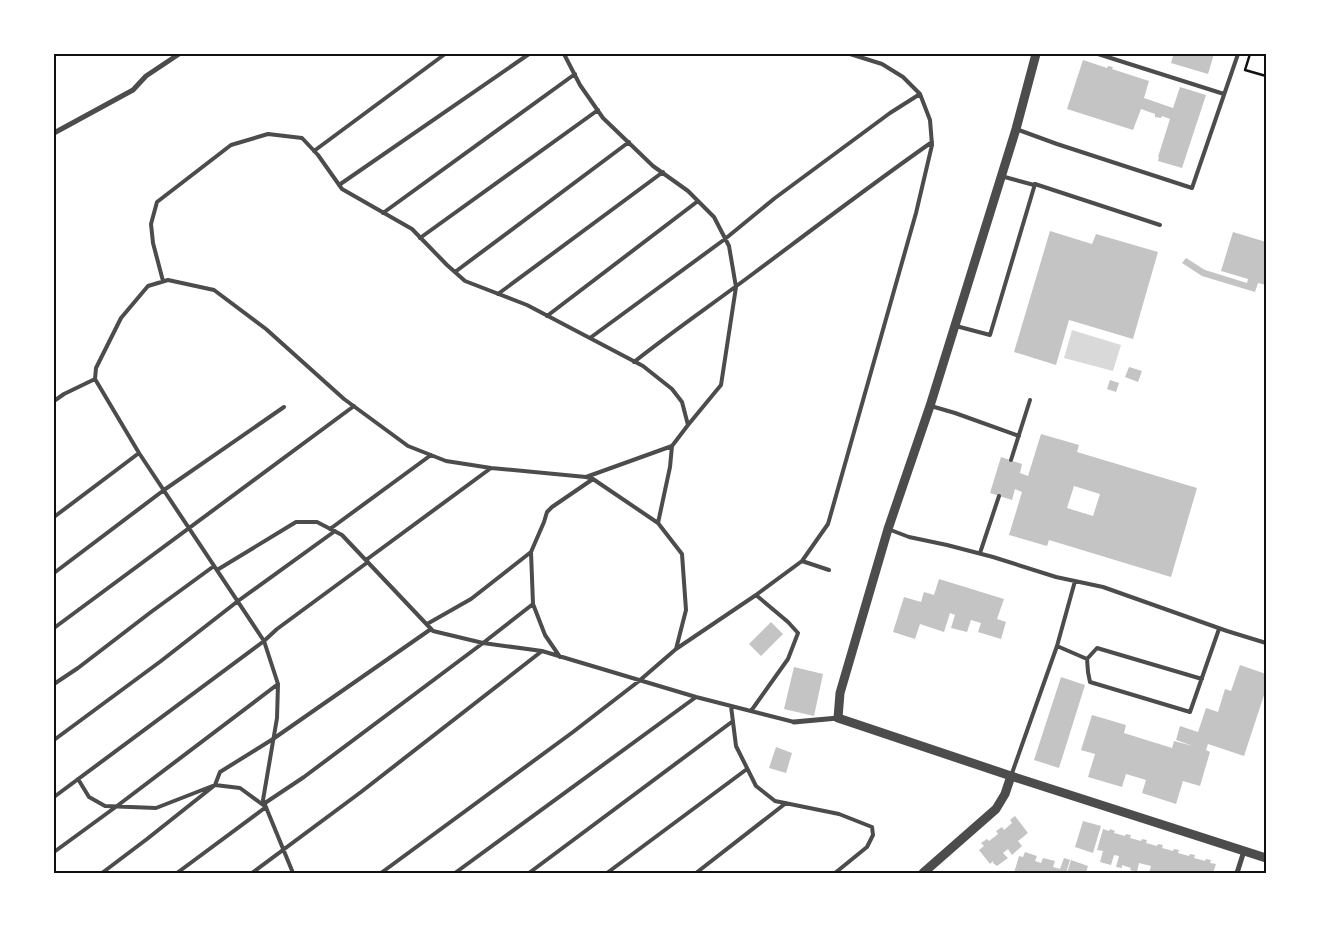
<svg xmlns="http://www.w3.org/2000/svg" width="1320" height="927" viewBox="0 0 1320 927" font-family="'Fira Sans Condensed',sans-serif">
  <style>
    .water { fill: #d9d9d9 }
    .building { fill: #c4c4c4; fill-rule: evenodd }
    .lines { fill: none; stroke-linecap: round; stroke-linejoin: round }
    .path { stroke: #111; stroke-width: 2.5 }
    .service { stroke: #4c4c4c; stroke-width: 4 }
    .minor { stroke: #4c4c4c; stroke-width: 5 }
    .tertiary { stroke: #4c4c4c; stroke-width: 9 }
    .neatline { fill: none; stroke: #111; stroke-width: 2 }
  </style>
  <rect width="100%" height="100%" fill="#fff"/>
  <path class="water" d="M1072 330 1121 345 1113 371 1064 358Z"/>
  <path class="building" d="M1167 54H1214L1208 74 1171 63 1173 56Z
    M1083 60 1107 68 1108 66 1113 67 1112 69 1149 81 1144 98 1173 108 1180 87 1206 95 1182 168 1158 161 1159 157H1158L1170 119 1162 116 1161 118 1155 117V114L1141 109 1133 130 1067 109Z
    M1050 231 1092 244 1096 234 1158 252 1133 339 1069 320 1056 365 1014 352Z
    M1233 232 1266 242V285L1258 283 1255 292 1202 276 1182 263 1186 258 1205 270 1247 283 1248 279 1221 271Z
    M1129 367 1142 371 1138 382 1125 377Z
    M1110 380 1119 383 1116 392 1107 389Z
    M1041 434 1079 445 1077 452 1197 488 1171 577 1049 540 1047 546 1009 535 1022 492 1015 489 1012 500 990 493 1001 457 1022 464 1020 473 1028 476ZM1074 486 1100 494 1093 516 1067 508Z
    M939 579 1004 599 997 619 1006 622 1001 639 978 632 981 623 971 620 967 632 951 628 955 615 950 613 944 632 920 624 915 639 893 632 904 597 921 602 924 592 934 595Z
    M771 622 783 634 761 656 749 644Z
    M1240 665 1266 674V689L1244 756 1208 744 1206 750 1210 752 1200 786 1183 781 1176 804 1142 793 1146 780 1126 774 1122 787 1088 777 1095 754 1081 750 1092 715 1126 725 1124 733 1172 748 1174 741 1193 746 1176 740 1180 726 1198 732 1206 708 1218 712 1225 689 1231 691Z
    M794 667 823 674 814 716 784 709Z
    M1061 677 1085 685 1059 768 1034 760Z
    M776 747 792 753 786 773 769 768Z
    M1015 816 1028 833 1018 841 1022 846 1012 855 1008 849 1003 853 1008 858 997 866 993 863V861L990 864 979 850 984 846 981 843 987 839 989 841 998 834 996 831 1002 827 1004 830 1012 823 1010 820Z
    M1083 821 1101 826 1093 853 1075 847Z
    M1103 829 1109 831 1110 829 1115 831 1114 833 1125 836 1126 834 1131 835 1130 838 1141 841 1142 839 1147 840 1146 843 1157 846 1158 844 1163 845 1162 848 1173 851 1174 849 1179 850 1178 853 1189 856 1190 854 1195 855 1194 858 1205 861 1206 859 1211 860 1210 863 1216 864 1213 873H1175L1172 872 1171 873H1149L1151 866 1139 863 1137 872 1130 870 1131 868 1122 865V868L1116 867 1119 856 1114 855 1111 865 1100 862 1103 851 1097 850Z
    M1025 852 1037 856 1035 861 1041 863 1043 858 1055 861 1053 867 1060 869 1064 858 1070 860 1066 873H1014L1019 856 1023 857Z
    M1071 860 1088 866 1086 873H1067Z"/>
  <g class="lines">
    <path class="path" d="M1250 54 1245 70 1266 76"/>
    <path class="service" d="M564 54 580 85 603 118 653 166 688 191 714 217 729 246 736 287 721 385 688 425
      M1098 54 1224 94
      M1016 129 1057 144 1192 188 1238 54
      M314 151 445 54
      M1001 176 1034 185
      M339 185 529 54
      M383 213 575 74
      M420 238 598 110
      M455 272 629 142
      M163 281 153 243 151 224 157 202 231 145 268 134 302 138 318 155 342 189 412 229 447 265 465 281 527 305 643 366 672 389 682 402 688 425 672 446
      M498 294 663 172
      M547 316 698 201
      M956 326 990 335 1035 184 1160 225
      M590 338 725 239 775 198 890 113 920 94
      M634 362C673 331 714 303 754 273 813 229 872 184 932 142
      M54 401 64 394 95 379
      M931 406 955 413 1019 436
      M1011 460 1030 400
      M586 477 672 446 670 467 658 523
      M54 517 139 453
      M330 529 431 455
      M888 529 909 537 947 545 993 557 1056 577 1103 587 1227 631 1266 643
      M531 552 533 604 545 635 560 657
      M980 553 999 496
      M366 560 491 468
      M802 561 829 570
      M217 570 296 522H317L342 535 433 631 483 643 542 651 696 697 794 722
      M54 573 164 490 284 407
      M427 624 471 599 531 552 544 522 547 512 552 507 593 479
      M54 628 354 406
      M1057 646 1087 659
      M1202 679 1097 648 1087 659 1088 672 1090 682 1190 712 1219 629
      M54 684 78 668 151 612 214 566
      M731 706 736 746 756 786 775 801 839 814 872 827 873 835 867 847 835 873
      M751 711 788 659 798 633 788 622 756 595
      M54 740 161 661 238 601 335 531
      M1011 776 1057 646 1075 581
      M78 779 89 797 105 806 156 808 215 785 240 788 266 807 177 873
      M54 797 264 641 277 629 368 562
      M265 803 304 777 483 643 533 604
      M54 852 117 806 278 684
      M102 873 147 839 215 785 220 772 273 739 431 629
      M252 873 361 792 542 651
      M293 873 263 800 277 718 278 684 264 641 139 453 95 379 96 368 121 318 148 286 168 280 214 290 266 329 344 399 408 446 446 461 491 468 586 477 593 479 658 523 682 554 686 610 676 649
      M381 873 573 732 639 681 676 649 756 595 802 561 828 524 916 213 932 145 930 120 920 94 903 77 882 64 850 54
      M455 873 696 697
      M529 873 733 721
      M607 873 747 769
      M696 873 786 803"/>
    <path class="minor" d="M54 133 133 90 146 76 179 54
      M794 722 838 718
      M1237 873 1244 851"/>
    <path class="tertiary" d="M1036 54 1016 129 930 406 888 529 840 693 838 718 1011 776 1266 858
      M923 873 996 809 1005 794 1011 776"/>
  </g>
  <rect width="1320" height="927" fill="none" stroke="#ffffff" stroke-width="110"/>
  <rect x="55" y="55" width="1210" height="817" class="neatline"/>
</svg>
